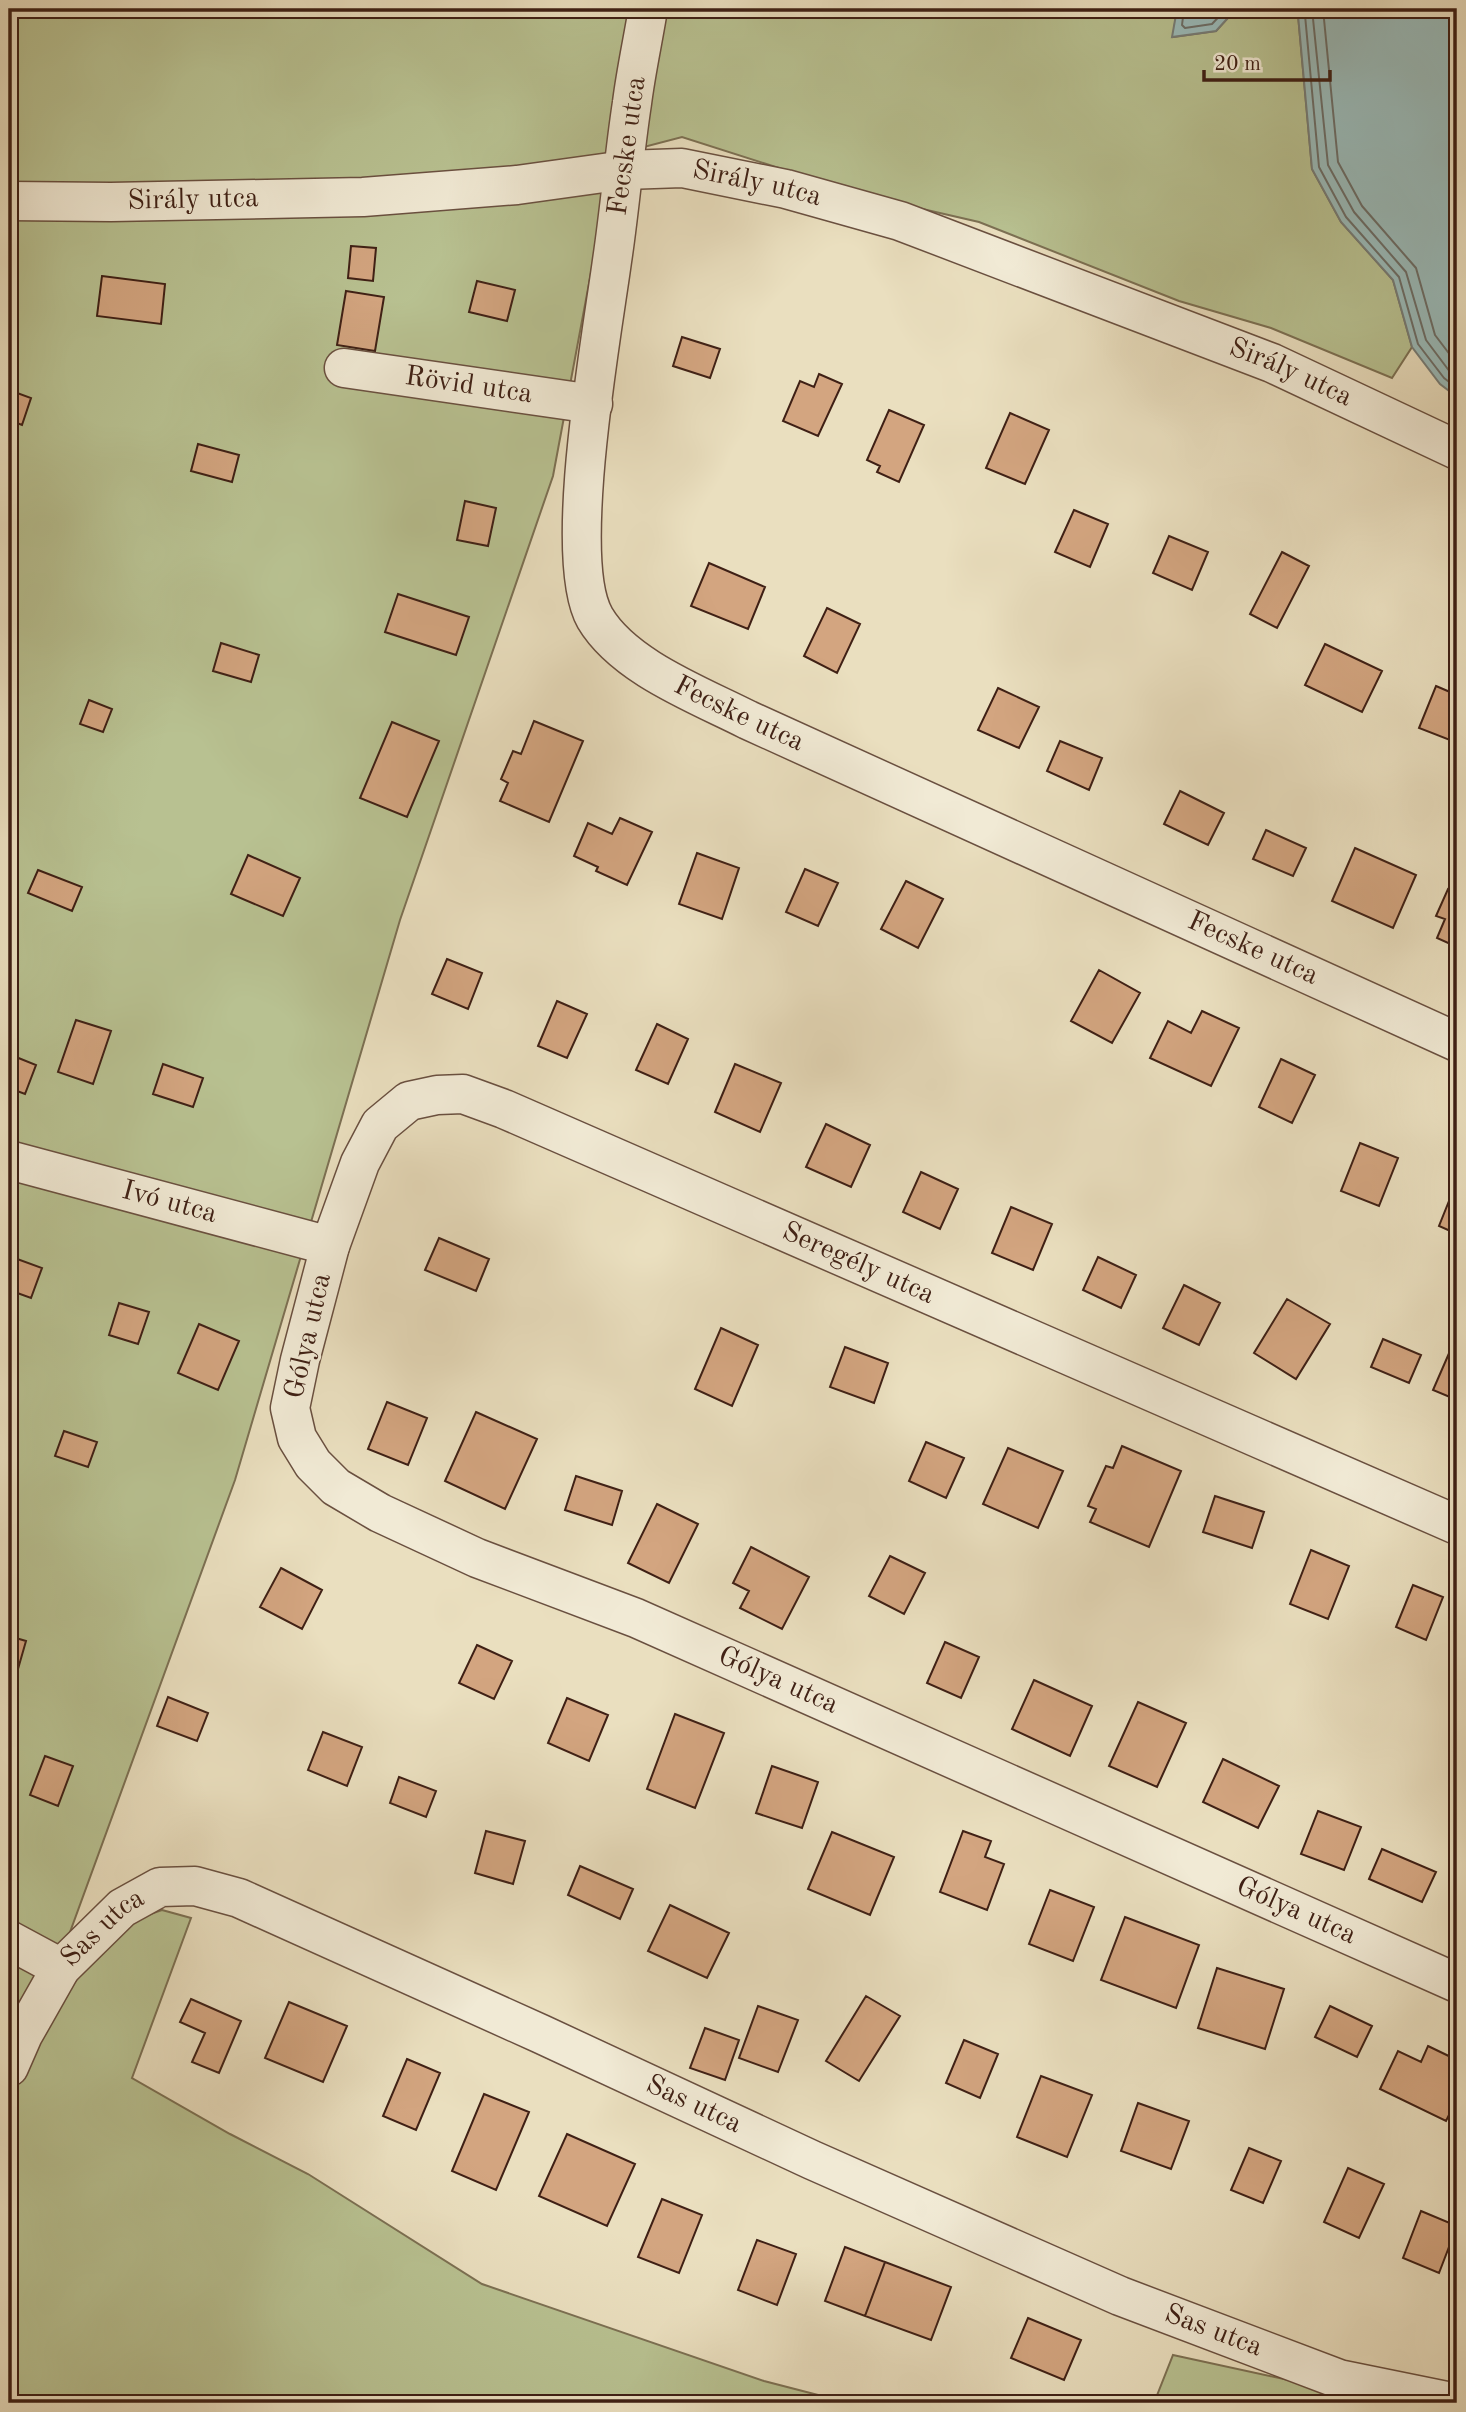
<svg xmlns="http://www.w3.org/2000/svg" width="1466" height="2412" viewBox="0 0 1466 2412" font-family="'Old Standard TT',serif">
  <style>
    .green { fill: #b8c191; stroke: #7c7053; stroke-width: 2 }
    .water { fill: #9abbba; stroke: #767d78; stroke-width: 2 }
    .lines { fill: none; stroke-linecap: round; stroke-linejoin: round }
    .shore { stroke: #6c6e68; stroke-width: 2 }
    .building { fill: #d3a580; stroke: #3f2015; stroke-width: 2 }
    .street-casing { stroke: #6a5040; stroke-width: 41 }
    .street { stroke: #f1ead5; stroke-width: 38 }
    .labels { text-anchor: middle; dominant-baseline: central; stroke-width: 6; stroke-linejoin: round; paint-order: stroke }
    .street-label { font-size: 28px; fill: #3f2015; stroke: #f1ead5 }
  </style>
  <rect width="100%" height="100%" fill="#eadfbf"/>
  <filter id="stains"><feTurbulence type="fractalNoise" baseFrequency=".00286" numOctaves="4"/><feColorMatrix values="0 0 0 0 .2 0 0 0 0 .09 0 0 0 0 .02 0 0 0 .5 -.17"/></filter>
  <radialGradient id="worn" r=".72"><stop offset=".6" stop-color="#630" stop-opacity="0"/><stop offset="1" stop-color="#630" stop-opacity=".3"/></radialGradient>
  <path class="green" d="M9 9H1019L1023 11 1024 9H1115L1124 15 1130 9H1177L1173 37 1216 31 1236 9H1282L1298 15 1312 169 1341 222 1393 280 1412 347 1392 378 1271 328 1179 301 979 222 866 196 682 137 613 155 553 476 400 920 235 1480 66 1943 9 2046Z
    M162 1910 191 1918 132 2078 230 2134 308 2174 482 2284 764 2381 849 2403H9V2074L85 1960 133 1920Z
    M1173 2355 1395 2403H1154Z"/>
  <path class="water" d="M1177 9H1236L1216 31 1172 37Z
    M1282 9H1457V397L1440 384 1412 347 1393 280 1341 222 1312 169 1298 15Z"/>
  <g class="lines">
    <path class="shore" d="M1184 9 1182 25 1185 28 1212 24 1226 9
      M1301 9 1305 15 1319 167 1346 217 1399 277 1418 344 1444 378 1457 388
      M1312 9 1328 165 1354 212 1406 272 1426 340 1450 372 1457 377
      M1323 9 1338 162 1362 206 1416 268 1435 335 1457 364"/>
  </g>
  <path class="building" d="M351 246 376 248 373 281 348 278Z
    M102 276 165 284 161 324 97 316Z
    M477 281 515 290 507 321 469 312Z
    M346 291 384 297 375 351 337 345Z
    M682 337 720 349 710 378 673 366Z
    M819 374 842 384 818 436 783 421 800 381 814 387Z
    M9 390 31 398 22 425 9 420Z
    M889 410 924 425 899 482 877 472 880 466 867 460Z
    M1010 413 1049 430 1025 484 986 468Z
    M198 444 239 455 232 482 191 471Z
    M465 501 496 508 488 546 457 540Z
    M1074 510 1108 524 1090 567 1055 552Z
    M1169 536 1208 552 1192 590 1153 573Z
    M1282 552 1309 566 1277 628 1250 614Z
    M709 563 765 587 748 629 691 606Z
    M398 594 469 617 456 655 385 632Z
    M827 608 860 624 837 673 804 656Z
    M221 643 259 655 251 682 213 671Z
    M1325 644 1382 671 1362 712 1305 685Z
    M1436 686 1457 695V736L1455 742 1419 728Z
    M998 688 1039 707 1019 748 978 730Z
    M89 700 112 709 103 732 80 724Z
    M534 721 583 741 549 822 500 801 508 783 501 779 513 751 521 754Z
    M392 722 439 741 407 817 360 798Z
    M1060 741 1102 758 1089 790 1047 771Z
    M1180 791 1224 813 1208 845 1164 824Z
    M620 818 652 832 627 885 596 871 598 867 574 856 588 823 612 834Z
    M1266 830 1306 848 1293 876 1253 859Z
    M1355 848 1416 875 1393 928 1332 901Z
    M697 853 739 868 722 919 679 904Z
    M248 855 300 878 283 916 231 894Z
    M805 869 838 883 818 926 786 912Z
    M38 870 82 887 72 911 28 893Z
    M906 881 943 899 918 948 881 929Z
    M1448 889 1457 893V947L1437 938 1445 919 1436 916Z
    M447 959 482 973 468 1009 432 994Z
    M1099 970 1140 993 1112 1043 1071 1021Z
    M557 1001 587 1014 567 1058 538 1046Z
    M1202 1011 1239 1028 1211 1086 1150 1058 1168 1021 1191 1033Z
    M76 1020 111 1031 93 1084 58 1072Z
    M657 1024 688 1039 668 1084 636 1070Z
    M16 1057 36 1065 25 1094 9 1088V1078Z
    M1281 1059 1315 1075 1292 1123 1259 1107Z
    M163 1064 203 1078 193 1107 153 1094Z
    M735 1064 781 1083 760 1132 715 1112Z
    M826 1124 870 1145 851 1187 806 1167Z
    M1360 1143 1398 1158 1379 1206 1341 1191Z
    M921 1172 958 1189 940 1229 903 1212Z
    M1457 1181V1234L1439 1226Z
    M1011 1207 1052 1224 1033 1270 992 1253Z
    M439 1238 489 1259 476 1291 425 1270Z
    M9 1256 42 1268 31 1298 9 1290Z
    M1098 1257 1136 1275 1121 1308 1083 1290Z
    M1184 1285 1220 1303 1199 1345 1163 1328Z
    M1287 1299 1330 1324 1296 1379 1254 1353Z
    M119 1303 149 1312 138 1344 109 1335Z
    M199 1324 239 1341 218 1390 178 1373Z
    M721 1328 758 1345 732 1406 695 1389Z
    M1457 1335V1400L1433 1390Z
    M1383 1339 1421 1355 1409 1383 1371 1367Z
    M845 1347 888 1363 874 1403 830 1387Z
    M387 1402 427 1418 408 1465 368 1449Z
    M476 1412 537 1439 505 1509 445 1481Z
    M64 1431 97 1442 88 1467 55 1456Z
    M926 1442 964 1458 946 1498 909 1481Z
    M1122 1446 1181 1471 1149 1547 1090 1522 1096 1509 1088 1506 1106 1466 1113 1468Z
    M1008 1448 1063 1471 1038 1528 983 1504Z
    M576 1476 622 1491 612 1525 565 1510Z
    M1215 1496 1264 1512 1252 1548 1203 1532Z
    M657 1504 698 1524 669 1583 628 1563Z
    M751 1547 809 1577 782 1629 740 1608 749 1591 733 1583Z
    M1311 1550 1349 1566 1328 1619 1290 1604Z
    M890 1556 925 1573 904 1614 869 1596Z
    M281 1568 322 1590 302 1629 260 1607Z
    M1413 1585 1443 1597 1426 1640 1396 1627Z
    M9 1636 26 1641 12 1690 9 1689Z
    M945 1642 979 1657 961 1698 927 1683Z
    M477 1645 512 1661 494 1699 459 1683Z
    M1034 1680 1092 1706 1070 1756 1012 1729Z
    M168 1697 208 1713 197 1741 157 1726Z
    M567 1698 608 1715 589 1761 548 1743Z
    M1138 1702 1186 1723 1157 1787 1109 1766Z
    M675 1714 724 1733 695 1808 647 1789Z
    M323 1732 362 1747 347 1786 308 1770Z
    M45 1756 73 1766 58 1806 30 1795Z
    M1223 1759 1279 1786 1258 1828 1203 1802Z
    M772 1766 818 1782 802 1828 756 1813Z
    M399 1777 436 1791 426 1817 390 1803Z
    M1318 1811 1361 1827 1344 1870 1301 1854Z
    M486 1831 525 1841 513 1884 475 1873Z
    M963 1831 991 1841 985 1857 1004 1864 987 1910 940 1892Z
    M832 1832 894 1857 870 1915 808 1889Z
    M1382 1849 1436 1872 1422 1902 1369 1879Z
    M580 1866 633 1889 620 1919 568 1895Z
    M1050 1890 1094 1907 1073 1961 1029 1944Z
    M670 1905 729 1933 707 1978 648 1951Z
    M1125 1917 1199 1945 1176 2008 1101 1980Z
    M1217 1968 1284 1989 1265 2049 1198 2028Z
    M866 1996 900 2016 859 2081 826 2061Z
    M191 1999 241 2021 219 2073 192 2062 205 2033 180 2022Z
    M289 2002 347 2026 323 2082 265 2058Z
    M758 2006 798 2020 778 2072 739 2058Z
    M1330 2006 1372 2026 1357 2057 1315 2037Z
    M705 2028 739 2040 725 2080 690 2068Z
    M964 2040 998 2054 980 2098 946 2083Z
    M1428 2046 1457 2060V2099L1446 2121 1380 2089 1398 2051 1421 2062Z
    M407 2059 440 2073 416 2130 383 2116Z
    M1041 2076 1092 2095 1067 2157 1017 2137Z
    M484 2094 529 2112 496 2190 452 2171Z
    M1138 2103 1189 2121 1171 2169 1121 2151Z
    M567 2134 635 2164 607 2226 539 2196Z
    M1249 2148 1281 2161 1263 2203 1231 2190Z
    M1348 2168 1384 2184 1359 2238 1324 2222Z
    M662 2199 702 2215 679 2273 638 2257Z
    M1421 2211 1457 2226 1439 2273 1403 2258Z
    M757 2240 796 2254 777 2305 738 2290Z
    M845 2247 885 2262 865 2316 825 2301Z
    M885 2262 951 2287 931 2340 865 2316Z
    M1028 2318 1081 2340 1064 2380 1011 2358Z"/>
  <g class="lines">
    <defs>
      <g id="street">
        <path id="s1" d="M648 9C643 40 636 71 632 103 624 155 620 208 612 261 602 335 561 559 595 618 624 667 699 695 748 720L1457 1042"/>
        <path id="s2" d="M9 201 111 202 363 197 517 185 625 170 682 168 786 189 900 221 1272 363 1457 450"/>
        <path id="s3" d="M344 368 593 404"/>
        <path id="s4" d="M9 1160 330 1246"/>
        <path id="s5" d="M1457 1525 504 1109 463 1094 437 1095 409 1101 380 1125 360 1163 330 1246 300 1360 290 1408 297 1438 313 1464 336 1487 380 1513 477 1558 636 1618 1457 1983"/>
        <path d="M9 1940 61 1968"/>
        <path id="s6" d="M9 2067 23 2035 61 1968 122 1908 160 1887 195 1886 239 1898 541 2034 812 2160 1120 2296 1339 2379 1457 2403"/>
      </g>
    </defs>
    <use href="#street" class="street-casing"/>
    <use href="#street" class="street"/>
  </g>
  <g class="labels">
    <g class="street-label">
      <text transform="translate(628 146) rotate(-82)">Fecske utca</text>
      <text stroke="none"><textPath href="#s2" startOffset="751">Sirály utca</textPath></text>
      <text stroke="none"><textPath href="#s2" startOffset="184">Sirály utca</textPath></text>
      <text stroke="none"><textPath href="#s2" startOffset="1318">Sirály utca</textPath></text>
      <text stroke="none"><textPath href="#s3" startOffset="126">Rövid utca</textPath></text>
      <text stroke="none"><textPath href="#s1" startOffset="791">Fecske utca</textPath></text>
      <text stroke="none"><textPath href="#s1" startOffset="1356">Fecske utca</textPath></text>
      <text stroke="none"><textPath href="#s4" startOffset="166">Ivó utca</textPath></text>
      <text transform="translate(858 1264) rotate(24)">Seregély utca</text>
      <text transform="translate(309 1336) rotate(-77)">Gólya utca</text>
      <text stroke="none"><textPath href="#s5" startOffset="2051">Gólya utca</textPath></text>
      <text stroke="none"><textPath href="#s5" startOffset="2618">Gólya utca</textPath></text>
      <text stroke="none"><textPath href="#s6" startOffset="170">Sas utca</textPath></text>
      <text stroke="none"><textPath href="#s6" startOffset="821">Sas utca</textPath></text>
      <text stroke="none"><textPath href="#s6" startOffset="1388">Sas utca</textPath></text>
    </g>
  </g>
  <rect width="1466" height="2412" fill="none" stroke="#eadfbf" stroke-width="35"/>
  <rect x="10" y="10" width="1445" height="2391" fill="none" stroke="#3f2015" stroke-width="3.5"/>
  <rect x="18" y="18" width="1431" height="2377" fill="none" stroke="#3f2015" stroke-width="2"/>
  <path d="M1204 70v10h126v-10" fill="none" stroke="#3f2015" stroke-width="3.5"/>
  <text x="1214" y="70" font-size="21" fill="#3f2015" stroke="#f1ead5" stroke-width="5" paint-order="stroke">20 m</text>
  <rect width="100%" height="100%" filter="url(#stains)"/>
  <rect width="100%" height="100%" fill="url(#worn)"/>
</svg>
